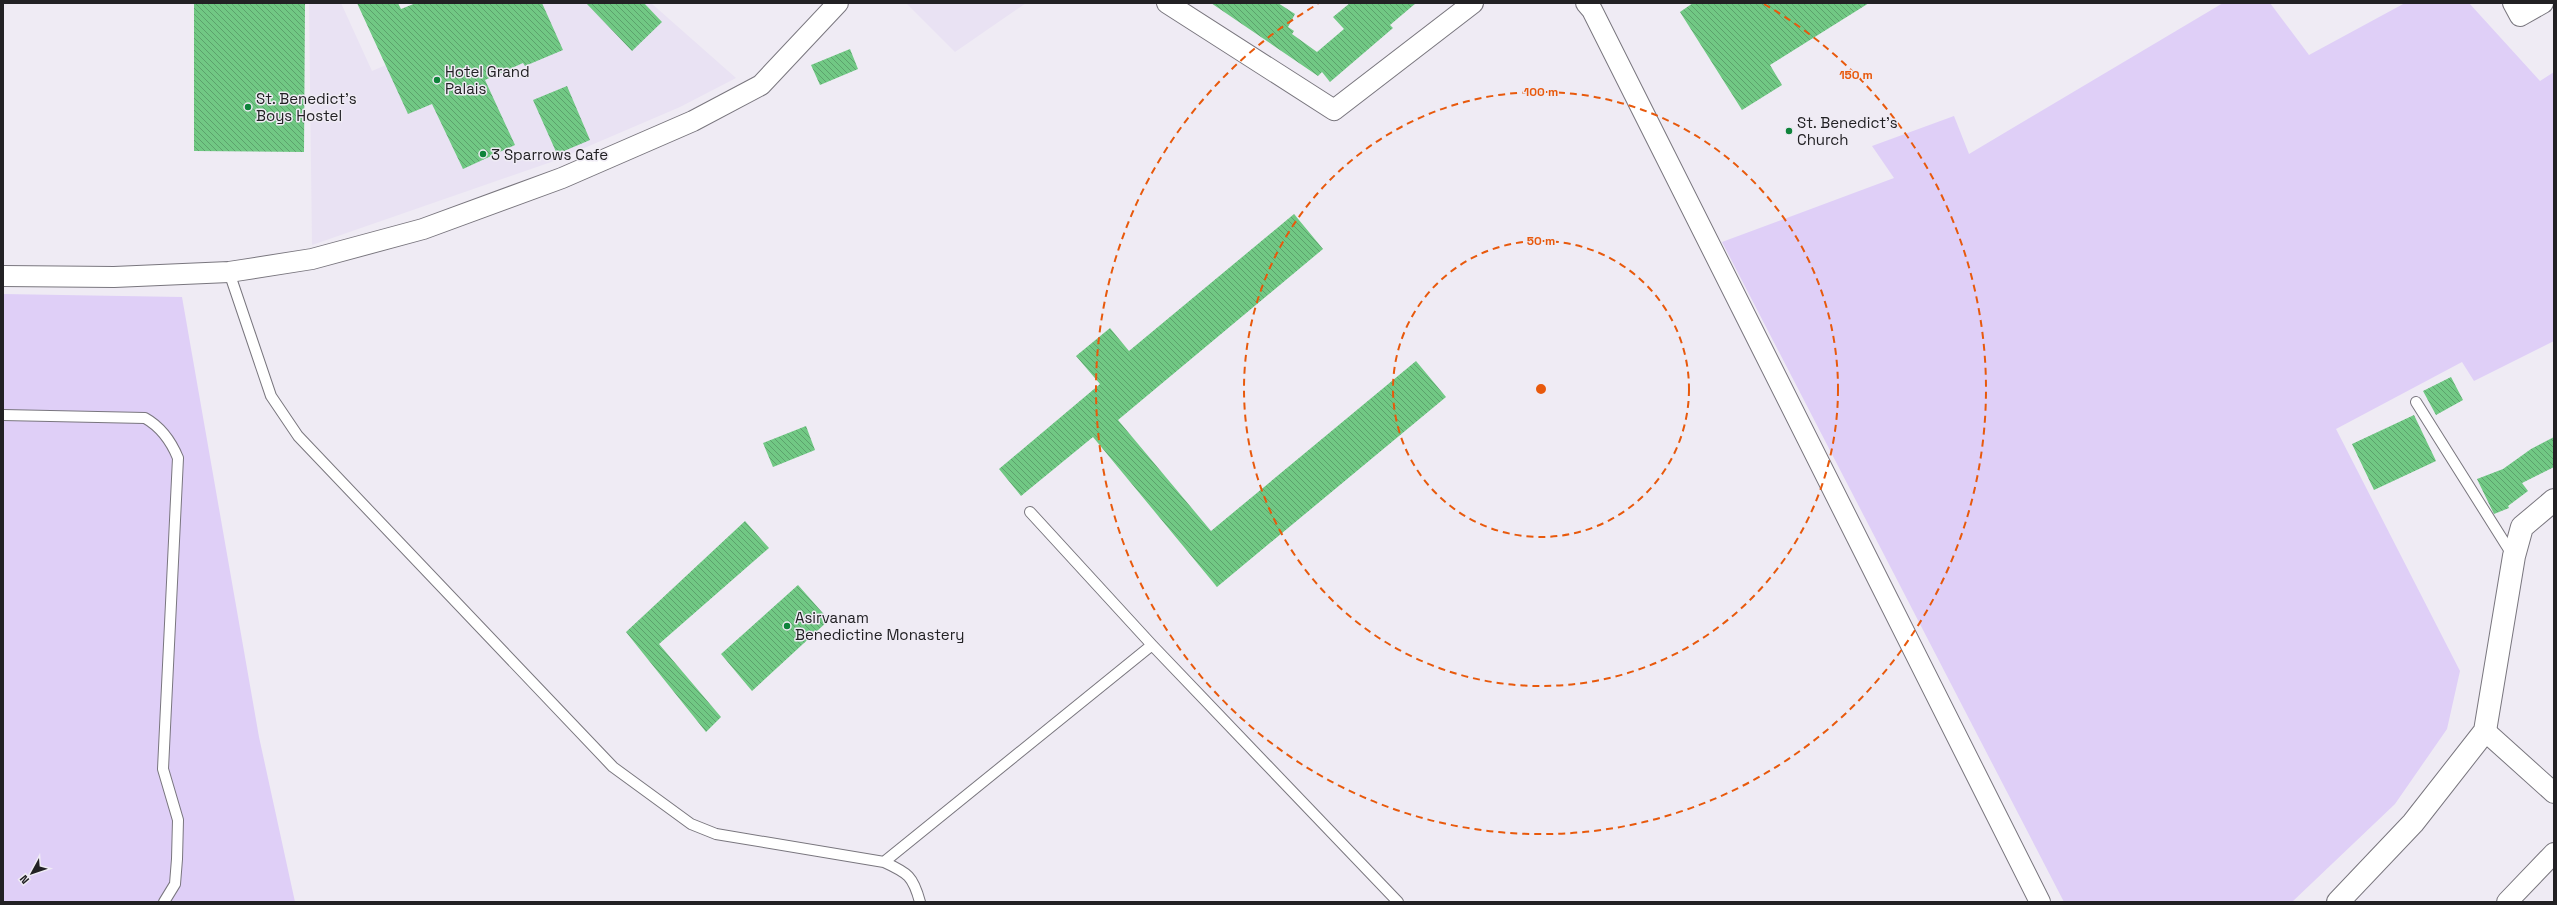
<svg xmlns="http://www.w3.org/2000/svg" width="2557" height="905" viewBox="0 0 2557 905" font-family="'Space Grotesk',sans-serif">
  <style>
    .built { fill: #e9e2f3 }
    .green { fill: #dfcff7 }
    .building { fill: url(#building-back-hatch) }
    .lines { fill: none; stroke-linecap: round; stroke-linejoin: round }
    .lane-casing { stroke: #79767e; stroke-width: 12 }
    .street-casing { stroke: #79767e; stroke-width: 22 }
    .secondary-casing { stroke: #79767e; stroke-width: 24 }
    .lane { stroke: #fff; stroke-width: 10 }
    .street { stroke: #fff; stroke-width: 20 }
    .secondary { stroke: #fff; stroke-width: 22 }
    .ring { fill: none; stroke: #e8590c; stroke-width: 2; stroke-dasharray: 7 5 }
    .poi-dot { fill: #0f833b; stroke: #efebf4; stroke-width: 1.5 }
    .labels { text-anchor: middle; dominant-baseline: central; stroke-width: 3; stroke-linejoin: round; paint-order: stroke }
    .poi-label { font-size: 15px; fill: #222124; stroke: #efebf4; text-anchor: start }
    .centre { fill: #e8590c; stroke: #efebf4; stroke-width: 2 }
    .ring-label { font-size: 12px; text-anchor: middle; font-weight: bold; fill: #e8590c; stroke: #efebf4; stroke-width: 3; stroke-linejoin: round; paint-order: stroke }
  </style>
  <defs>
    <pattern id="building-back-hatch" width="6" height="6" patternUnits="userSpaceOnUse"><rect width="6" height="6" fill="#71c884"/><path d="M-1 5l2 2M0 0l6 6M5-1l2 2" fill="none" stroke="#5ca26c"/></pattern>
  </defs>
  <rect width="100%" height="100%" fill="#efebf4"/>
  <path class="built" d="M309 3H341L372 71 531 3H651L736 78 680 107 554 161 312 245Z
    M906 3H1026L955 52Z"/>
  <path class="green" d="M2223 3H2270L2309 55 2405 3H2469L2540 81 2554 72V341L2474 381 2462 362 2336 429 2460 671 2447 729 2395 804 2292 902H2064L1722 242 1894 178 1872 146 1954 116 1969 154Z
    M3 294 182 297 259 737 295 902H3Z"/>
  <path class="building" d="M194 3H305L304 152 194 151Z
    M357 3H398L401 9 416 3H542L563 50 525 66 523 63 485 80 515 145 463 169 432 104 408 114Z
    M586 3H644L662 22 632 51Z
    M1211 3H1278L1295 14 1288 27 1294 31 1292 34 1317 52 1344 29 1333 17 1350 3H1416L1390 25 1393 28 1330 82 1322 72 1318 76Z
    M1693 3H1869L1770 65 1782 85 1742 110 1680 12Z
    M850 49 858 69 820 85 811 65Z
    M567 86 590 140 557 154 533 100Z
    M1294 214 1323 249 1118 420 1211 531 1416 361 1446 397 1217 587 1093 437 1021 496 999 469 1100 384 1076 356 1110 328 1129 351Z
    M2451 377 2463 400 2436 415 2423 391Z
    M2414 415 2436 461 2374 490 2352 444Z
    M806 426 815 450 773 467 763 443Z
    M2554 437V467L2522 483 2528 491 2508 506 2509 508 2494 514 2477 479 2503 469 2531 449Z
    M745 521 769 548 659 644 721 717 706 732 626 632Z
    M798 585 829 620 752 691 721 654Z"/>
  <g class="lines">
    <defs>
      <path id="lane" d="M229 272 271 396 298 436 613 767 691 824 716 834 884 862C908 873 913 876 920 902
        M2416 402 2513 556
        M3 415 145 418C161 427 171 441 178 458L163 769 178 820 177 859 175 884 164 902
        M1030 512 1152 645 1398 902
        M884 862 1152 645"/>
      <path id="street" d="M1167 3 1334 110 1473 3
        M1586 3 1592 10 2040 902
        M2513 3 2520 16 2543 3
        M3 276 114 277 229 272 312 259 423 229 562 178 693 121 761 85 838 3
        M2485 731 2554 793
        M2507 902 2554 853"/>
      <path id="secondary" d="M2338 902 2413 823 2485 731 2514 556 2522 527 2554 500"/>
    </defs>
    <use href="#lane" class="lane-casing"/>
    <use href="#street" class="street-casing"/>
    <use href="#secondary" class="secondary-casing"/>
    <use href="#lane" class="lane"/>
    <use href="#street" class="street"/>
    <use href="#secondary" class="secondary"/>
  </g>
  <g class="ring">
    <circle cx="1541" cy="389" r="148"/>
    <circle cx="1541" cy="389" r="297"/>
    <path d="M1764 4A445 445 0 1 1 1318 4"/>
  </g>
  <g class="poi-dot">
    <circle cx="437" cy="80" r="4"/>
    <circle cx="248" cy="107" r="4"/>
    <circle cx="1789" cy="131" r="4"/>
    <circle cx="483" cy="154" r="4"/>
    <circle cx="787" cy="626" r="4"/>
  </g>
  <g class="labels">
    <g class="poi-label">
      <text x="445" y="71">Hotel Grand<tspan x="445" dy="17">Palais</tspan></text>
      <text x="256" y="98">St. Benedict's<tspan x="256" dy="17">Boys Hostel</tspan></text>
      <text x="1797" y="122">St. Benedict's<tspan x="1797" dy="17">Church</tspan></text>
      <text x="491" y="154">3 Sparrows Cafe</text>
      <text x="795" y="617">Asirvanam<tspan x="795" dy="17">Benedictine Monastery</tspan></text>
    </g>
  </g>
  <circle cx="1541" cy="389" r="6" class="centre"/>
  <g class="ring-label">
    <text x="1856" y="79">150 m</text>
    <text x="1541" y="96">100 m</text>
    <text x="1541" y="245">50 m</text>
  </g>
  <rect width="2557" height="905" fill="none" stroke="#222124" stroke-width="8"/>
  <g transform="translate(32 873) rotate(230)" stroke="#efebf4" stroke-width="3" paint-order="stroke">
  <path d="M0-3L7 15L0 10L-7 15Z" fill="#222124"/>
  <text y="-6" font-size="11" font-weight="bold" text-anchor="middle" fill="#222124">N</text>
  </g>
</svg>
